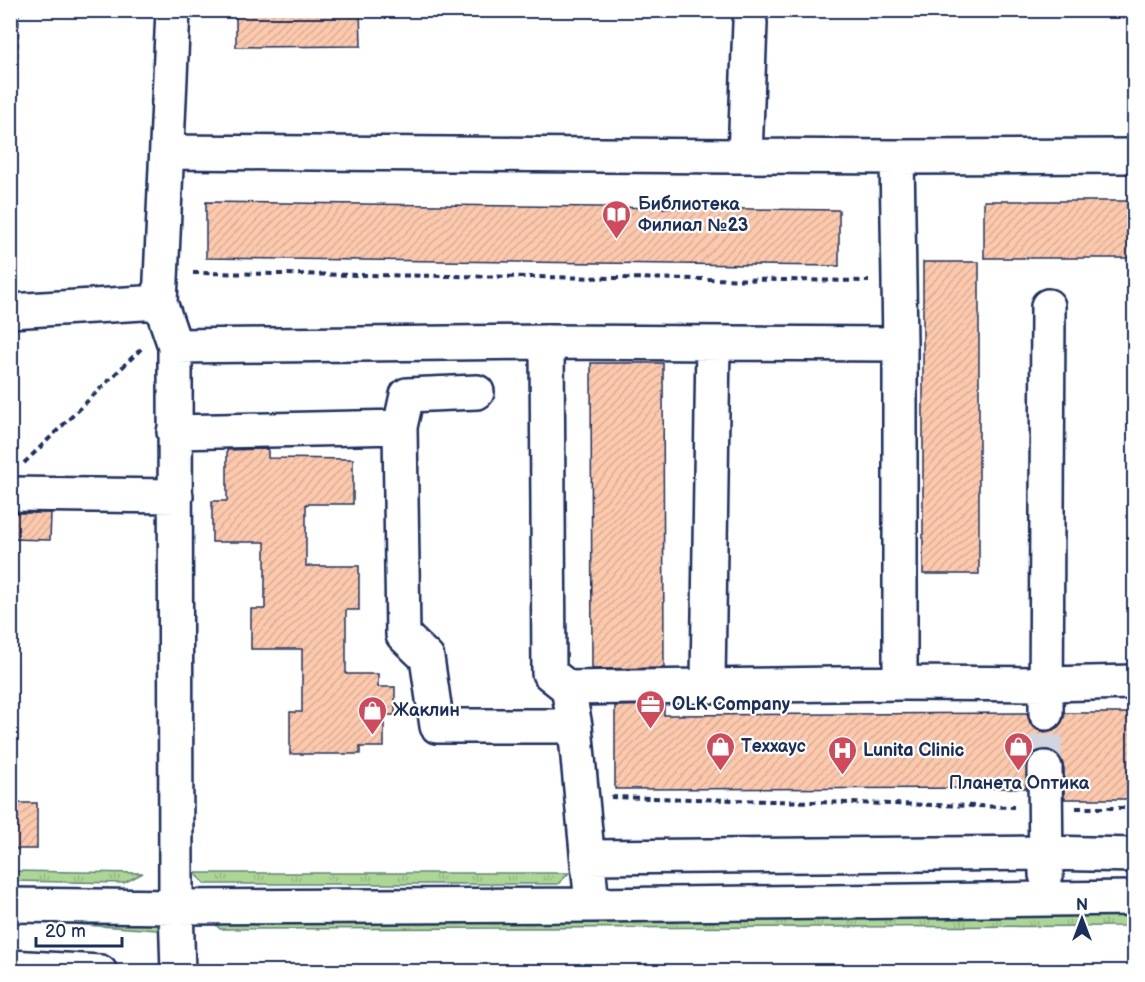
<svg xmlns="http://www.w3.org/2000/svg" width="1145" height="982" viewBox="0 0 1145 982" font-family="'Balsamiq Sans',sans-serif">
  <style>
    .grass { fill: url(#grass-tufts); stroke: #648279; stroke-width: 1.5 }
    .building { fill: url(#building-hatch); stroke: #1b2f5e; stroke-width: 1.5 }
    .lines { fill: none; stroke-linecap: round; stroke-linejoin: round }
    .minor-tunnel { stroke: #d1d5df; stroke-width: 33; stroke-dasharray: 33 16; stroke-linecap: butt }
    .minor-casing { stroke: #1b2f5e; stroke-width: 38 }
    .major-casing { stroke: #1b2f5e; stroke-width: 38 }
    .path { stroke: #1b2f5e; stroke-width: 4; stroke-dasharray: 6 4.5; stroke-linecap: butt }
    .minor { stroke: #fff; stroke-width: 33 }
    .major { stroke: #fff; stroke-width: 33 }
    .labels { text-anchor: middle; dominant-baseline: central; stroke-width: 4.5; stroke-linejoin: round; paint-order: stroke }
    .poi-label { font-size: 18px; font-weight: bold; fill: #1b2f5e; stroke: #fff; text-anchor: start }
  </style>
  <defs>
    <pattern id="grass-tufts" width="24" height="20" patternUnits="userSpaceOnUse" patternTransform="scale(1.5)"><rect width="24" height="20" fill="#acd694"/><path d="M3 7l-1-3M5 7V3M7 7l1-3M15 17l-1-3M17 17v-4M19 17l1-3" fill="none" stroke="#93b882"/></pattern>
    <pattern id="building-hatch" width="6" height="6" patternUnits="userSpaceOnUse" patternTransform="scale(1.5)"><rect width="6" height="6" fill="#fcc9ac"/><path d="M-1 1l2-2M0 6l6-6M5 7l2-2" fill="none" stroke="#d7ad96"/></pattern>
  </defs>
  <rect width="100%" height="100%" fill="#fff"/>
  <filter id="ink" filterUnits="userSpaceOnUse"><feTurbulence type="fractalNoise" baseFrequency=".0167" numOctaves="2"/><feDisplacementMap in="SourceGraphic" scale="12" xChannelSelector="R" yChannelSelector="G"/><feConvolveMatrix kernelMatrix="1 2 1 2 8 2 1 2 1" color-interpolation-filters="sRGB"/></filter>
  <g filter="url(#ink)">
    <path class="grass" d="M11 871 143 873 124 883 11 881Z
      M195 873H569L558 884H205Z
      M1134 907V926L220 929 211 920Z
      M11 920 166 922 157 930Z"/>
    <path class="building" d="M242 10H360L361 46 236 47V15H242Z
      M984 201H1134V258H984Z
      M206 202 839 210V266L206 258Z
      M923 262H979V574H923Z
      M591 363H663L664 668 592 669Z
      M268 449V458L353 459V504H306V566H359V610H346V674H378V687H395V715H384V747H360V754H290V712H302V649H251V609H265V542H212V501H227V450Z
      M10 513H51L50 540 10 539Z
      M664 705V715L1027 713 1030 723 1036 729 1045 732 1056 729 1062 722 1065 713H1134V792H1132V799H1064V768L1061 759 1055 752 1045 749 1035 752 1028 759 1026 768V788L615 789V706Z
      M10 803H37V849H10Z"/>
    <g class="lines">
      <path class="minor-tunnel" d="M1045 768 1046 713"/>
      <defs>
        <path id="minor" d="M173 10 160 302 175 346 176 907 178 972
          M167 152 897 157 1134 156
          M745 156 750 23
          M10 311 160 302
          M547 342 549 673 568 688 575 726 592 905
          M175 346 547 342 900 344 897 157
          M477 392 407 395 400 427 403 635 427 658 437 726H575
          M174 432 400 427
          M10 494 176 496
          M708 682 713 343
          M900 683V344
          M568 688 900 683 1046 684 1134 682
          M1046 713 1048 306
          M1045 768 1046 875
          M588 857 1046 853 1134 855
          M10 905 176 907 592 905 1134 898"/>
        <path id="major" d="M10 967 100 972"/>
      </defs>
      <use href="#minor" class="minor-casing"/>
      <use href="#major" class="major-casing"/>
      <path class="path" d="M10 226 18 10
        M193 273 869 281
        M24 463 143 347
        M611 797 1014 807
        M1076 808H1134"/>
      <use href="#minor" class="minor"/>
      <use href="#major" class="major"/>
    </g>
  </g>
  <defs>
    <symbol id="library-pin" viewBox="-11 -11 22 30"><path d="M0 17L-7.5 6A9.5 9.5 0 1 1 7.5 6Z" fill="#d1495b" stroke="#fff"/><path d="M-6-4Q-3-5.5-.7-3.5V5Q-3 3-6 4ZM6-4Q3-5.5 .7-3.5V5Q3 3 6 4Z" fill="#fff"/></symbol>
    <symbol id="office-pin" viewBox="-11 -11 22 30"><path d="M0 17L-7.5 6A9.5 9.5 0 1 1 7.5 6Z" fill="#d1495b" stroke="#fff"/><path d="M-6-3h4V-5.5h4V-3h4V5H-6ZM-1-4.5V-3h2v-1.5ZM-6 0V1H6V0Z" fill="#fff"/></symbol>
    <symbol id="shop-pin" viewBox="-11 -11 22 30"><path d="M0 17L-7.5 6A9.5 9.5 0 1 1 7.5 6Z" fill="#d1495b" stroke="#fff"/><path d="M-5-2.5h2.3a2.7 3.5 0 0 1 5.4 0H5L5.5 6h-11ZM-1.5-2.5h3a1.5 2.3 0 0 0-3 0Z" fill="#fff"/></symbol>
    <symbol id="hospital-pin" viewBox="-11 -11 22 30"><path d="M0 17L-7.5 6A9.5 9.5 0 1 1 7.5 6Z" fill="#d1495b" stroke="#fff"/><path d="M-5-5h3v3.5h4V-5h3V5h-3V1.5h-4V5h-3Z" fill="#fff"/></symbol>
  </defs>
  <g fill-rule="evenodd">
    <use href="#library-pin" x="600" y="198" width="33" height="45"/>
    <use href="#office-pin" x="634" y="688" width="33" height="45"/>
    <use href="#shop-pin" x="356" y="694" width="33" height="45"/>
    <use href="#shop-pin" x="704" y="730" width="33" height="45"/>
    <use href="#shop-pin" x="1002" y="730" width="33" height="45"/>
    <use href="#hospital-pin" x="826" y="734" width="33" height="45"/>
  </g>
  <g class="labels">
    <g class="poi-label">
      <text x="638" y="204">Библиотека<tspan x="638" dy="21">Филиал №23</tspan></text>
      <text x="672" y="704">OLK Company</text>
      <text x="393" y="710">Жаклин</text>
      <text x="741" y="746">Теххаус</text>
      <text x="863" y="750">Lunita Clinic</text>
      <text x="1019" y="783" text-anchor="middle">Планета Оптика</text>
    </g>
  </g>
  <rect width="1145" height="982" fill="none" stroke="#fff" stroke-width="36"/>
  <rect x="18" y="18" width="1109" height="946" fill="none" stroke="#1b2f5e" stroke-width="2" filter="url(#ink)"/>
  <g transform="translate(1082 919)" stroke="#ffffff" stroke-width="4.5" paint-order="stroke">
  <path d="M0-4.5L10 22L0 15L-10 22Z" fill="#1b2f5e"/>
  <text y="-9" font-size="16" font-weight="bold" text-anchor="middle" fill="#1b2f5e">N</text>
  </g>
  <path d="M36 937v9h86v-9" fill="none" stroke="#1b2f5e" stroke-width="3"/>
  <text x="45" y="937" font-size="18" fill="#1b2f5e" stroke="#ffffff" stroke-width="4.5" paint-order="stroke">20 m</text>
</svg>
